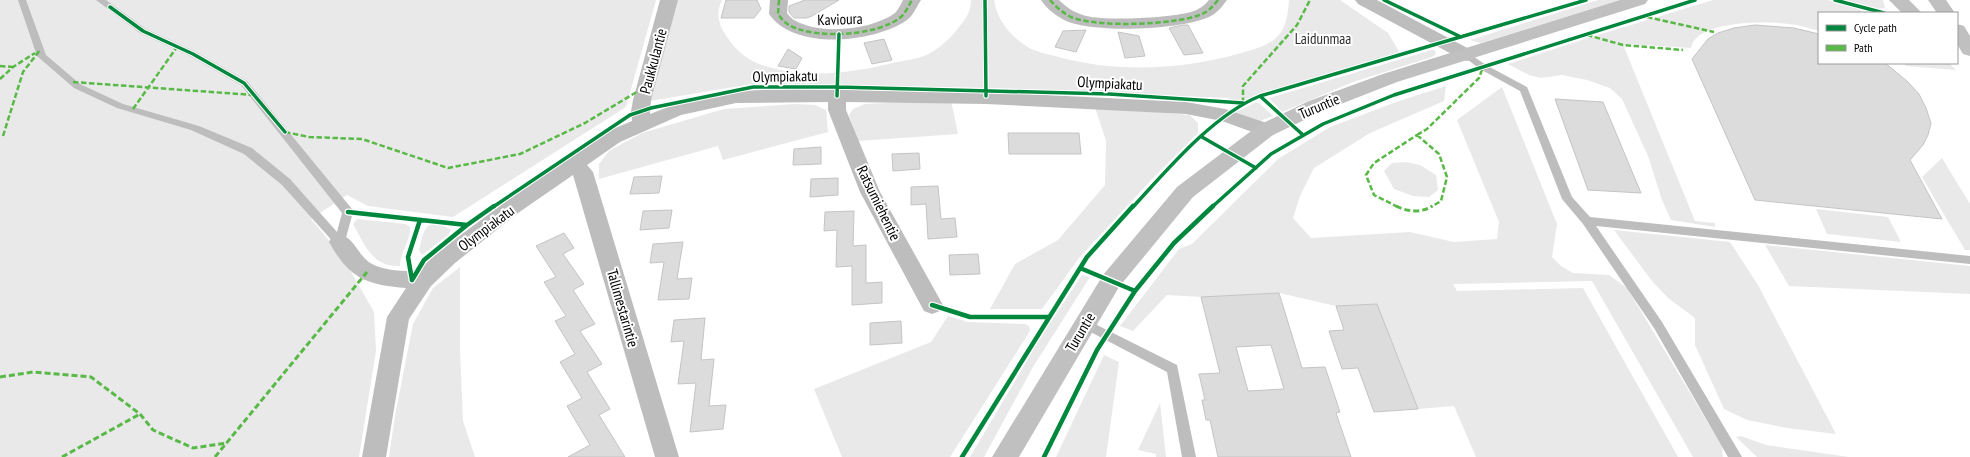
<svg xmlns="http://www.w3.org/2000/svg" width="1970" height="457" viewBox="0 0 1970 457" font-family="'PT Sans Narrow',sans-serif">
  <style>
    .green { fill: #e9e9e9 }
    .building { fill: #dcdcdc; stroke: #c4c4c4; fill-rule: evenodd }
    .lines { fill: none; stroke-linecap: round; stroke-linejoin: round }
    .service { fill: #bdbdbd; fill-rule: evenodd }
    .minor { fill: #bdbdbd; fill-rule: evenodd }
    .secondary { fill: #c0c0c0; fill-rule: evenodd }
    .quiet-far1 { stroke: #58b947; stroke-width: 2.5; stroke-dasharray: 5.5 2.5; stroke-linecap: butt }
    .quiet { stroke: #58b947; stroke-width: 3; stroke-dasharray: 6 3; stroke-linecap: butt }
    .cycleway-far1-casing { stroke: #fff; stroke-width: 5.5 }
    .cycleway-casing { stroke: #fff; stroke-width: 7 }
    .cycleway-far1 { stroke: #00873e; stroke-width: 3.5 }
    .cycleway { stroke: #00873e; stroke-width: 4.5 }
    .labels { text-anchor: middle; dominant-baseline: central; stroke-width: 4; stroke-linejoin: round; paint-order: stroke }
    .street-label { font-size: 15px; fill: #000; stroke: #fff }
    .park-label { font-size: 15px; fill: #2e2e2e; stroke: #fff }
  </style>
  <rect width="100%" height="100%" fill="#fff"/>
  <path class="green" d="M0 0H656L626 107 453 217 368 206 347 195 311 219 342 256 374 312 376 351 359 457H0Z
    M675 0H722C716 12 718 23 725 34 734 48 744 58 759 64 803 80 853 73 897 62 906 60 916 59 924 56 937 51 951 38 959 27 966 19 971 11 971 0H994C997 21 1012 38 1031 49 1038 52 1047 54 1055 56 1114 73 1179 70 1238 54 1252 50 1269 46 1279 35 1287 25 1288 12 1289 0H1340L1388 33 1401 55 1243 103 1227 98 993 88 752 84 650 101Z
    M1598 0H1620L1481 43 1470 40Z
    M1713 0H1828L1859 8 1862 13H1819V31C1809 28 1799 25 1789 24 1767 21 1696 20 1691 48L1626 44 1624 47 1695 221 1715 223V227L1671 220 1662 200 1648 156 1622 99 1610 88 1587 80 1562 75 1541 78 1529 75 1508 64 1585 39Z
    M1846 0H1883L1885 8 1876 9Z
    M1432 50H1435L1436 54 1432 57 1353 82 1282 112 1269 98Z
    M1904 63H1949L1956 70 1906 66Z
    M1446 86 1444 101 1370 133 1314 168 1300 196 1293 218 1311 238 1410 232 1454 242 1497 239 1499 222 1457 120 1502 87 1557 224 1552 257 1561 266 1573 273 1609 275 1627 288 1722 446 1723 457H1693L1592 281 1453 284 1457 291 1583 288 1678 457H1476L1454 406 1418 409 1377 304 1336 306 1279 293 1201 297 1167 295 1133 331 1120 326 1179 249 1192 244 1278 159 1330 127 1399 101Z
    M951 100 958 134 858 141 849 115 853 109 865 104Z
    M1254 103H1259L1273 116 1260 121 1235 113Z
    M794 104 815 105 826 110 828 132 723 160 718 146 599 179V164L609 151 642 133 724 109Z
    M1095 107 1190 115 1198 123V133L1154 177 1079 258 1042 309H990L1015 264 1058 240 1105 185 1106 141Z
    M1942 158 1970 204V250H1965L1922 177Z
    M1406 162 1420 165 1436 175 1438 190 1429 197 1413 196 1394 189 1384 171 1392 163Z
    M1816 209 1888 217 1901 242 1827 234Z
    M357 219 406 224 410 227C411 241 400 252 400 266 372 267 365 245 353 224Z
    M432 224 444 226 451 230 449 234 422 255 419 250C422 241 422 227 432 224Z
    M1614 230 1730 242 1758 285 1836 434 1787 428 1747 420 1724 409 1695 345V318L1668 298 1652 281Z
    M1765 245 1970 266V294L1789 286Z
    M460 267V350L463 421 475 457H389L395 416 413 324 433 288Z
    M1082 275 1090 277 1033 367 984 457H970L1044 332Z
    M948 316 968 322 1025 324 1029 326 1030 331 950 457H842L814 389 931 342Z
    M1104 355 1119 362 1106 457H1056Z
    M1160 403 1166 457H1156V454L1138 450Z
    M1741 436 1766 445 1849 457H1757L1736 437Z"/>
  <path class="building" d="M726 0H757L761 9 754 18H721Z
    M805 0H839L812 16 807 18H794L789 12V6Z
    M1183 25H1188L1203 53 1184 55 1169 28Z
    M1755 25 1794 28 1819 34V63H1885L1907 81 1919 94 1926 108 1931 123 1928 135 1923 145 1910 160 1942 219 1755 200 1692 59 1708 39 1718 33 1734 28Z
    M1086 30 1076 52 1055 47 1063 31Z
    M1118 32 1139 36 1145 56 1125 58Z
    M884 39 892 60 872 64 864 43Z
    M788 49 802 58 796 69 778 66Z
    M1555 99 1603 102 1641 193 1588 190Z
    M1008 133H1079L1081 154H1009Z
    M821 147V164L793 165 794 149Z
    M919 153 920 169 893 171 892 154Z
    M662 176 659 193 630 194 634 177Z
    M838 178V195L810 197 811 179Z
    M938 186 941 219 955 218 957 237 928 239 926 204 911 205V187Z
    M672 210 669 228 640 230 643 211Z
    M854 211 853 246 866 245V283L882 282V303L852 305V266L836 267 837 230 824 231 825 212Z
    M564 233 574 248 563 254 584 284 573 290 595 324 580 331 602 364 587 372 610 409 599 415 625 457H568L590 445 567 406 582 398 560 362 575 354 555 321 566 316 544 282 556 277 536 246Z
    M683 242 677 279 692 278 689 299 658 300 664 262 650 263 653 244Z
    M978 254 980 274 950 275 949 255Z
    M1279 293 1302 368 1325 367 1340 412 1336 413 1351 457H1218L1210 420H1206L1202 400H1205L1199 374 1220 373 1201 297ZM1271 345 1284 389 1248 391 1236 347Z
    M1377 304 1418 409 1374 412 1358 368 1342 369 1329 331 1344 330 1336 306Z
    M705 318 701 360 714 359 709 406 726 405 723 429 690 432 696 383 678 384 684 341 671 342 674 320Z
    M901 321 902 343 870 345V323Z"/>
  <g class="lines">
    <path class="service" d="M18 0H26L46 55 80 84 123 104 199 126 252 148 290 179 337 232 342 213 241 85 190 56 140 33 96 0H106L146 29 196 52 247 81 352 209 353 212 344 245H336L282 185 244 154 191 130 117 108 74 88 37 56Z
      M1467 52 1486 65 1527 87 1572 197 1590 217 1970 256V264L1596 226 1662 322 1742 457H1728L1654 328 1583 224 1562 199 1520 91 1480 69 1464 57 1462 55Z
      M1085 319 1177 365 1196 457H1182L1167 372 1081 327 1079 324 1081 321Z"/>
    <path class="minor" d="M660 0H678L651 100 650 114 676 104 736 91 793 89 986 92 1186 102 1225 109 1273 125 1276 130 1273 135 1266 137 1222 121 1186 114 986 104 846 102V110L880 192 943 305 940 311 932 314 924 311 860 192 828 110V102L736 103 681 115 620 142 587 165 593 172 679 457H655L573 175 518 213 455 263 431 286 409 319 386 457H362L387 317 406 288C366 285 349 278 329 242L332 236C354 230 355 255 372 264 385 271 403 271 418 271L439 251 504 203 606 132 632 121 631 111 633 100Z
      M770 0H788L787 13C789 16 793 20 796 21 821 35 872 30 895 13 898 10 901 4 903 0H921C917 6 913 16 907 20 874 43 794 51 769 14Z
      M1041 0H1059C1067 8 1075 13 1086 16 1109 21 1168 18 1191 12 1198 10 1204 6 1209 0H1227C1222 7 1217 13 1209 17 1180 30 1093 34 1064 20 1055 15 1047 9 1041 0Z
      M1355 0H1377L1473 51 1476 55 1473 59 1467 61 1461 59 1358 4Z"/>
    <path class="secondary" d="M1620 0H1648L1645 4 1397 82 1323 111 1273 135 1193 197 1119 287 1019 457H992L1103 275 1177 187 1259 125 1309 101 1383 74Z
      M1889 0H1909L1922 13H1902Z
      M1928 0H1946L1955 13H1937Z
      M1957 24 1964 26 1970 36V56L1963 54 1957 44Z"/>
    <path class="quiet-far1" d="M779 0 778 14C781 18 785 23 789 25 815 40 880 36 902 16 906 12 909 5 912 0
      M1050 0C1056 7 1063 13 1071 17 1097 28 1176 25 1202 14 1209 11 1213 6 1218 0
      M1647 17 1714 32
      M1587 35 1623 45 1683 50
      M0 66 13 67
      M0 79 13 67 35 53
      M73 82 253 95
      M1243 103V86L1297 25 1310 0
      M133 109 177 47
      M285 132 309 137 362 139 448 168 520 154 585 123 645 87
      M1417 135 1439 154 1447 177 1441 201 1431 207
      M1417 135 1427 129 1479 78 1483 67
      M3 136 23 72 40 50
      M1398 207 1374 195 1366 175 1374 163 1417 135"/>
    <path class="quiet" d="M1396 206C1407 212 1422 213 1432 206
      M0 377 33 372 91 377 140 414 153 430 193 448 227 443
      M62 457 140 414
      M215 457 367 272"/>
    <defs>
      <path id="cycleway-far1" d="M985 0 986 96
        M1384 0 1461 37
        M1835 0 1884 13
        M110 7 143 31 193 54 244 83 285 132
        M837 96 839 34
        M1260 96 1303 135
        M1202 137 1256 168
        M493 207 630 115 651 108 753 87H837L1109 94 1243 103
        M1133 207C1167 170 1213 115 1260 96L1586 0
        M1212 207 1271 154 1323 124 1394 95 1695 0"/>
      <path id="cycleway" d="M348 212 467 225
        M1080 268 1135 291
        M412 280 424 260 467 225 494 206
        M412 280 408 257 420 220
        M932 305 970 317H1048
        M962 457 1087 257 1133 206
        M1044 457 1097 350 1135 291 1174 243 1213 206"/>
    </defs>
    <use href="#cycleway-far1" class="cycleway-far1-casing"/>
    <use href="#cycleway" class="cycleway-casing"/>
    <use href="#cycleway-far1" class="cycleway-far1"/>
    <use href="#cycleway" class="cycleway"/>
  </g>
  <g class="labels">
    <g class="street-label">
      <text transform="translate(840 19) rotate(-2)">Kavioura</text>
      <text transform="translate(653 61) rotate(-75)">Paukkulantie</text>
      <text transform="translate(785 76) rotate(-1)">Olympiakatu</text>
      <text transform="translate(1110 83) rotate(3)">Olympiakatu</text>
      <text transform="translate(1319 106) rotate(-23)">Turuntie</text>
      <text transform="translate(879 203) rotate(64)">Ratsumiehentie</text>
      <text transform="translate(486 228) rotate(-37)">Olympiakatu</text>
      <text transform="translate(623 308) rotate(74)">Tallimestarintie</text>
      <text transform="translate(1080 332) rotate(-59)">Turuntie</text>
    </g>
    <g class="park-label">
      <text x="1323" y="38">Laidunmaa</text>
    </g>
  </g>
  <rect x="1818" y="12" width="140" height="52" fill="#ffffff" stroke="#999999"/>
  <rect x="1826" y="25" width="20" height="6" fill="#00873e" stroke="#999999"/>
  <text x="1854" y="32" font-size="12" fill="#000000">Cycle path</text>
  <rect x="1826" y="45" width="20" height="6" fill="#58b947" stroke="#999999"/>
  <text x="1854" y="52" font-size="12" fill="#000000">Path</text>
</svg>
